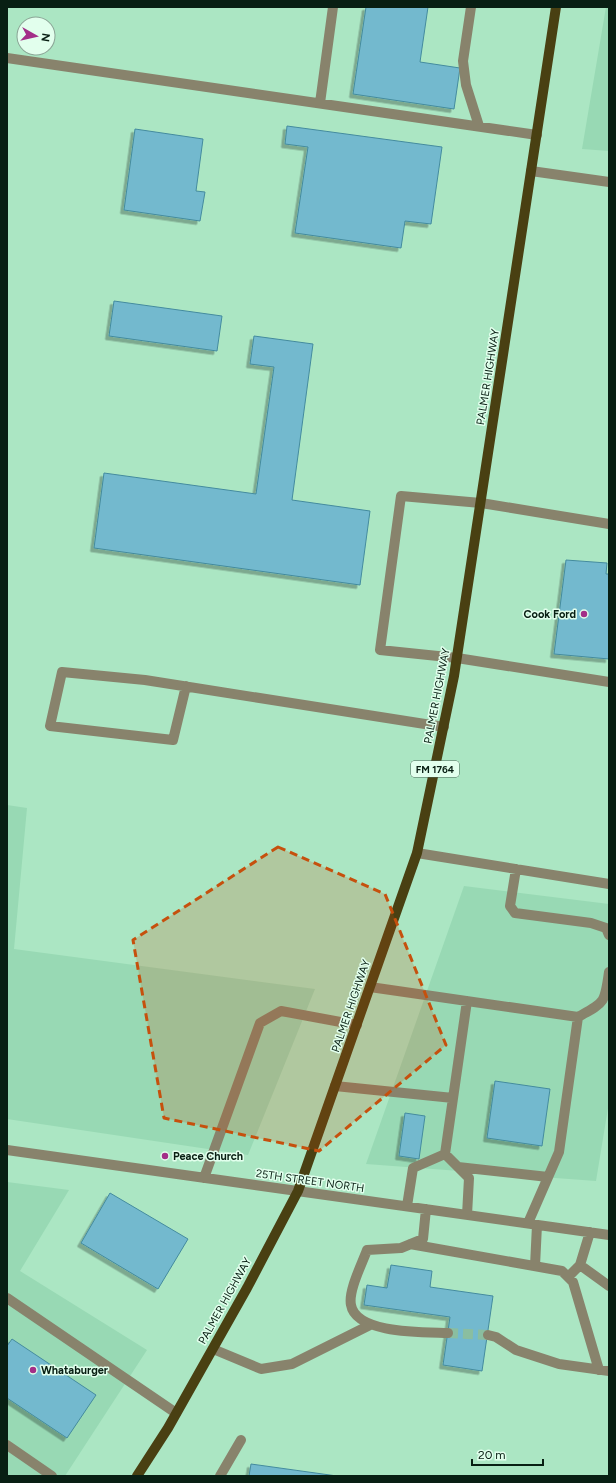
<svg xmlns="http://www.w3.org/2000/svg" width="616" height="1483" viewBox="0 0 616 1483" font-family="Figtree,sans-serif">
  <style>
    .built { fill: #98d9b4 }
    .building { fill: #73b9ce; stroke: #448b9e; filter: url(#shadow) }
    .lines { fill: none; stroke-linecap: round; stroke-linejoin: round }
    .minor-tunnel { stroke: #8abea0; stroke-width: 10; stroke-dasharray: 10 5; stroke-linecap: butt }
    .minor { stroke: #88836c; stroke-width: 10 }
    .major { stroke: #494012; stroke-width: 10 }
    .marked { fill: #c6500d; fill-opacity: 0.2; stroke: #c6500d; stroke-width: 3; stroke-dasharray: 8 5; stroke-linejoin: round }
    .poi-dot { fill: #a32f88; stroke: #e2ffed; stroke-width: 1.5 }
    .labels { text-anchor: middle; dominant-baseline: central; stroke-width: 3; stroke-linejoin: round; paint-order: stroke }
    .shield { fill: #e2ffed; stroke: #496254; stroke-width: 1 }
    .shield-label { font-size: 10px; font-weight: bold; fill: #081f13 }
    .street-label { font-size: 11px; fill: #081f13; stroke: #e2ffed }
    .poi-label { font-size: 11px; font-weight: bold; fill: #081f13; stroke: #e2ffed; text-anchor: start }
  </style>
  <defs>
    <filter id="shadow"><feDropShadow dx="-3.5" dy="3.5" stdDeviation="0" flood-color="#0004"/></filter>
  </defs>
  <rect width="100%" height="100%" fill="#abe6c3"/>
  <path class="built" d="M606 7H609V151L582 149Z
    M7 805 27 808 14 949 315 989 248 1155 7 1119Z
    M464 886 609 904V1102L596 1181 366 1164Z
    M7 1182 69 1190 20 1271 147 1350 65 1476H7Z"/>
  <path class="building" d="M366 7H428L420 62 460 68 454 109 353 94Z
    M287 126 442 147 431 224 405 221 401 248 295 233 308 147 285 144Z
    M135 129 203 139 196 191 205 192 200 221 124 210Z
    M114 301 222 316 217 351 109 336Z
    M254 336 313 344 292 500 370 511 360 585 94 548 104 473 256 494 274 367 250 364Z
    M566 560 607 563 606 574H609V659L554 654Z
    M495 1081 550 1089 542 1146 487 1138Z
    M405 1113 425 1116 419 1159 399 1156Z
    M110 1193 188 1239 158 1289 81 1243Z
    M391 1265 432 1271 430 1287 493 1296 482 1371 443 1365 450 1317 364 1305 367 1285 387 1288Z
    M12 1339 96 1395 67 1438 7 1398V1346Z
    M251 1464 337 1476H249Z"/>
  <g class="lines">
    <path class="minor-tunnel" d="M448 1333 488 1335"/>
    <path class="minor" d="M471 7 463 61 466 85 479 126
      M7 58 537 135
      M320 103 333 7
      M531 171 609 182
      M609 524 481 503 401 496 380 650 457 658 609 682
      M186 686 173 740 50 726 62 672 145 680 444 727
      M417 853 609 884
      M516 869 510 906 515 913 591 923 606 928 609 935
      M370 987 578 1017 559 1152 528 1223
      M578 1017C605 1002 605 1003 609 972
      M335 1086 453 1098
      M7 1150 609 1235
      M458 1167 548 1177
      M204 1178 260 1023 281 1011 357 1025
      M407 1206 413 1168 445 1154
      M426 1209 423 1239 401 1248 367 1250C362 1264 348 1291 351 1305 356 1334 424 1332 448 1333
      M467 1215 469 1178 445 1154 467 1001
      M410 1244 562 1271 573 1282 599 1370
      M580 1265 609 1286
      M535 1266 537 1225
      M568 1277 580 1265 590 1232
      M7 1298 176 1413
      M488 1335 496 1337 516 1350 559 1364 609 1371
      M213 1349 261 1369 292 1364 370 1325
      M7 1445 52 1476
      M220 1476 241 1440"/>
    <path class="major" d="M137 1476 168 1428 247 1288 298 1191 417 853 454 676 556 7"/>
  </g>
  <path class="marked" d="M278 847 385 894 446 1045 319 1151 164 1118 133 940Z"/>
  <g class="poi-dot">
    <circle cx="584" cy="614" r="4"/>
    <circle cx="165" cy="1156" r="4"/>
    <circle cx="33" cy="1370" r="4"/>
  </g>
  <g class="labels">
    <rect class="shield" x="411" y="761" width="48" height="16" rx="3"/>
    <g class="shield-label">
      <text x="435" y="769">FM 1764</text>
    </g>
    <g class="street-label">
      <text transform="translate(488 377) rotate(-81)">PALMER HIGHWAY</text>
      <text transform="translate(437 696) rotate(-79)">PALMER HIGHWAY</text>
      <text transform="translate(351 1006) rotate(-71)">PALMER HIGHWAY</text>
      <text transform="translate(310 1181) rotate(8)">25TH STREET NORTH</text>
      <text transform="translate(225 1301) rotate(-61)">PALMER HIGHWAY</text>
    </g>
    <g class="poi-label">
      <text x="576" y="614" text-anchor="end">Cook Ford</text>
      <text x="173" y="1156">Peace Church</text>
      <text x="41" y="1370">Whataburger</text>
    </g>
  </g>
  <rect width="616" height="1483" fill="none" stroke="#081f13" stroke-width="16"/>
  <g transform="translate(36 36) rotate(98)"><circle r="19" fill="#e2ffed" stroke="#8ba596"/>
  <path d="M0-3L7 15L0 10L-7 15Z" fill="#a32f88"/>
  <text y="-6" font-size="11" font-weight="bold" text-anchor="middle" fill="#081f13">N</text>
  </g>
  <path d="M472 1459v6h71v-6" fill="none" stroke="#081f13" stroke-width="2"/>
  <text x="478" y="1459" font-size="12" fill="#081f13" stroke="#e2ffed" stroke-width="3" paint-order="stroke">20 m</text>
</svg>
